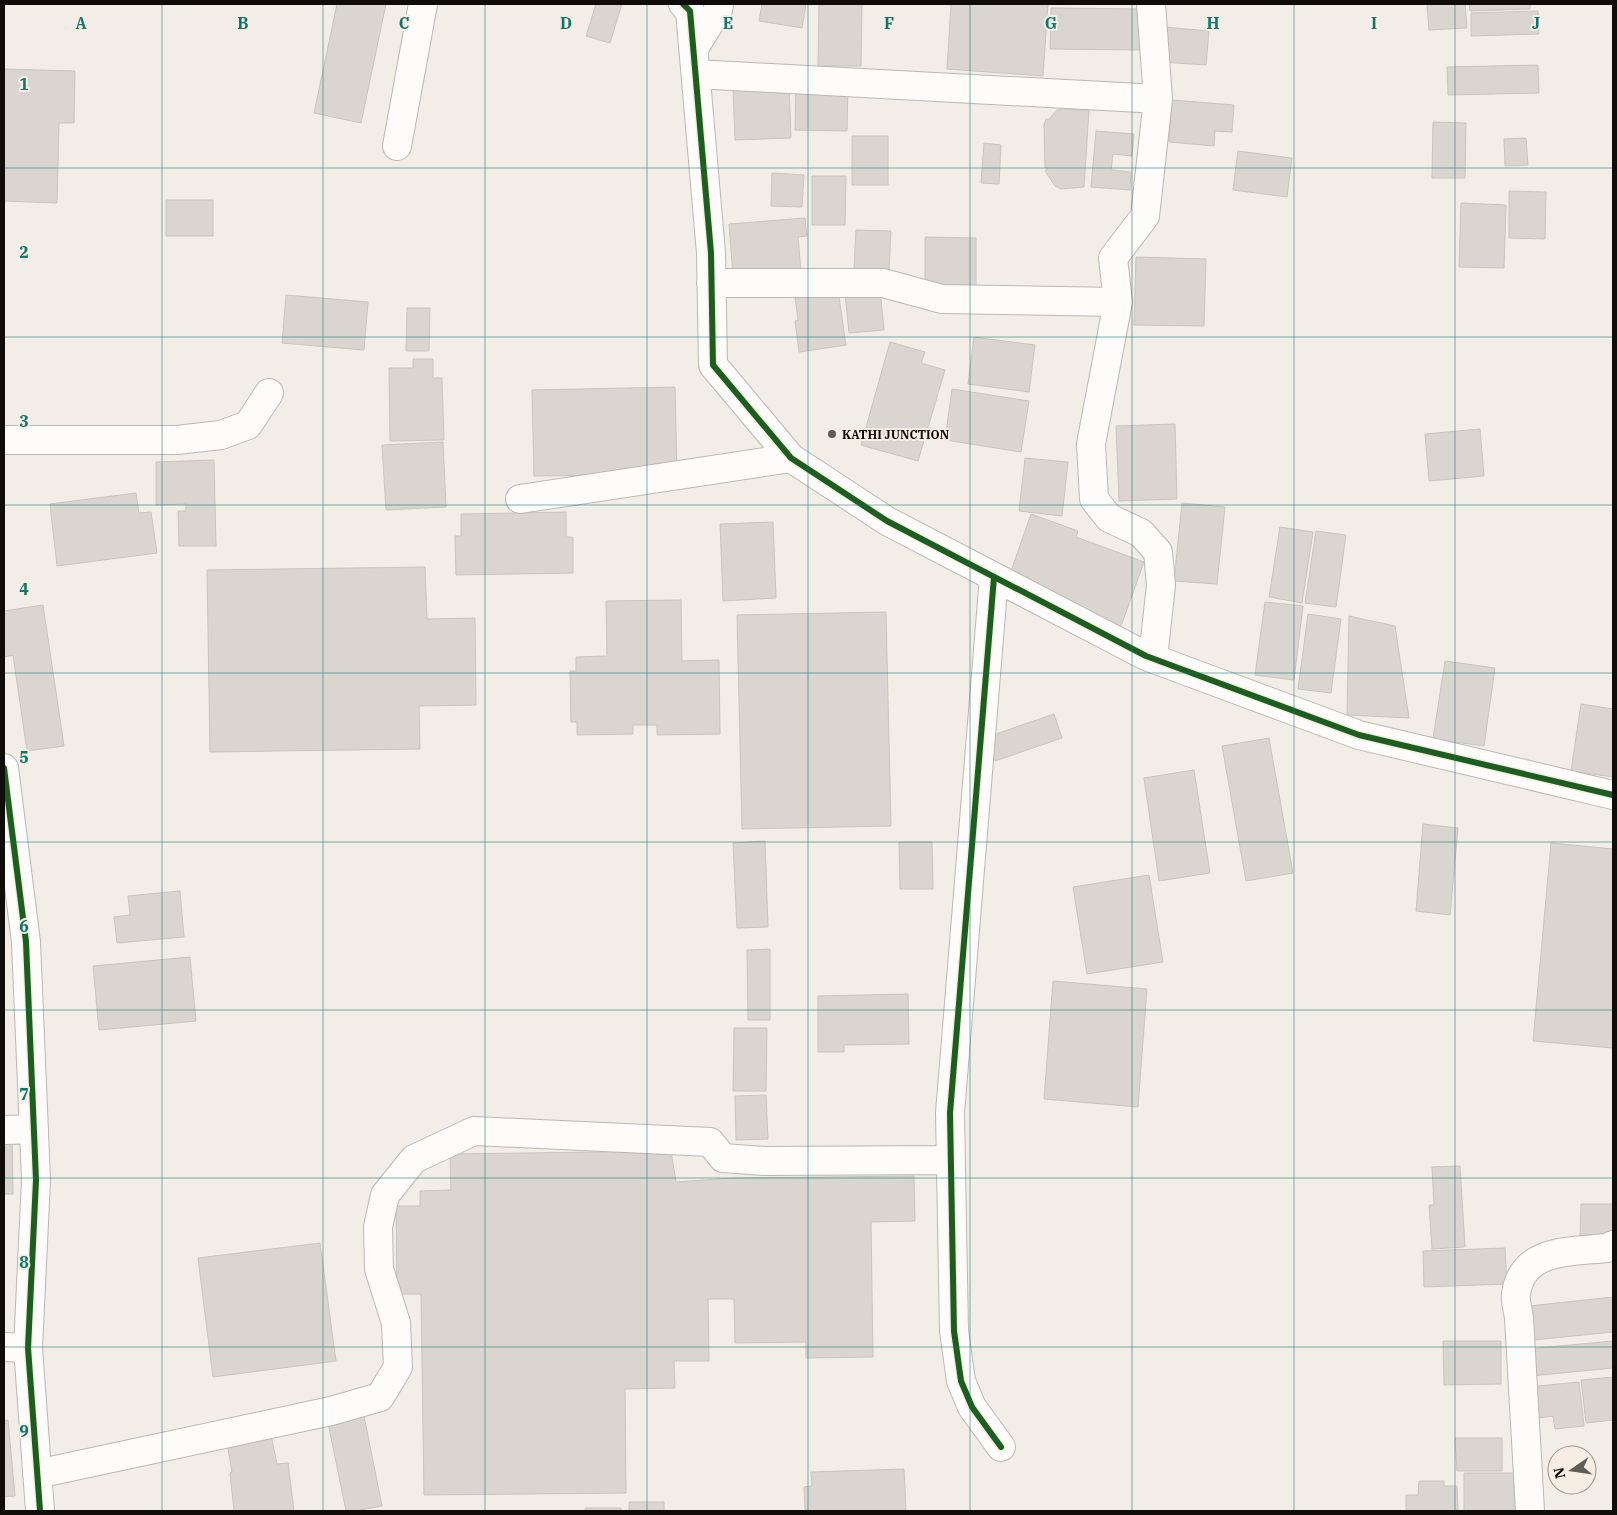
<svg xmlns="http://www.w3.org/2000/svg" width="1617" height="1515" viewBox="0 0 1617 1515" font-family="'IBM Plex Serif',serif">
  <style>
    .building { fill: #dad5d0; stroke: #c9c4bf }
    .lines { fill: none; stroke-linecap: round; stroke-linejoin: round }
    .minor-casing { stroke: #bcb7b3; stroke-width: 30 }
    .minor { stroke: #fdfcfb; stroke-width: 28 }
    .cycleway-casing { stroke: #f8ede2; stroke-width: 9 }
    .cycleway { stroke: #1b5e20; stroke-width: 6 }
    .grid { fill: none; stroke: #0f766e; stroke-width: 1; stroke-opacity: 0.55 }
    .poi-dot { fill: #5f5b57; stroke: #f8ede2; stroke-width: 2 }
    .labels { text-anchor: middle; dominant-baseline: central; stroke-width: 4; stroke-linejoin: round; paint-order: stroke }
    .poi-label { font-size: 12px; font-weight: bold; fill: #100c09; stroke: #f8ede2; text-anchor: start }
    .grid-label { font-size: 16px; text-anchor: middle; font-weight: bold; fill: #0f766e; stroke: #f8ede2; stroke-width: 4; stroke-linejoin: round; paint-order: stroke }
  </style>
  <rect width="100%" height="100%" fill="#f3ede7"/>
  <path class="building" d="M337 4H386L361 123 314 113Z
    M596 4H622L610 43 586 36Z
    M762 4H806L802 28 759 21Z
    M819 4H862L861 66H818Z
    M951 4H1048L1043 76 947 69Z
    M1427 4H1465L1467 28 1429 30Z
    M1469 4H1530V9L1470 11Z
    M1051 8 1142 9 1141 50 1050 49Z
    M1538 11 1539 34 1471 36V13Z
    M1164 27 1209 31 1206 65 1161 62Z
    M1538 65 1539 93 1448 95 1447 67Z
    M4 69 75 71 74 123H59L57 203 4 201Z
    M796 83 848 85 847 131 795 130Z
    M789 84 791 138 735 140 733 87Z
    M1172 100 1234 105 1232 132 1215 131 1214 146 1169 142Z
    M1058 109 1060 111V109L1089 110 1084 187 1061 189 1055 186 1045 171 1048 168H1045L1044 125 1046 119H1049Z
    M1433 122 1466 123 1465 178H1432Z
    M1096 131 1134 134 1132 156 1113 154 1111 170 1131 172 1130 190 1091 187Z
    M852 136H888V185H852Z
    M1526 138 1528 165 1505 166 1504 139Z
    M984 143 1001 145 999 184 981 183Z
    M1238 151 1292 158 1287 197 1233 190Z
    M772 173 804 175 802 207 771 206Z
    M812 176H846L845 225H812Z
    M1509 191 1546 192 1545 239 1509 238Z
    M166 200H213V236H166Z
    M1461 203 1506 205 1504 268 1459 267Z
    M805 218 807 236 798 237 801 271 733 276 729 224Z
    M856 230 891 231 889 271 854 270Z
    M925 237 976 238V293L925 286Z
    M1136 257 1206 259 1204 326 1134 325Z
    M838 290 846 345 799 352 795 321 798 320 795 297Z
    M880 290 884 330 849 333 845 293Z
    M286 295 368 302 364 350 282 343Z
    M407 308H430L429 351H406Z
    M974 337 1035 345 1029 392 968 384Z
    M890 342 925 352 921 363 945 370 918 461 861 445Z
    M413 359H433V378H442L444 440 390 441 389 368H413Z
    M675 387 677 474 534 476 532 390Z
    M952 389 1029 401 1021 452 945 440Z
    M1175 424 1177 499 1119 501 1116 426Z
    M1480 429 1484 476 1429 481 1425 434Z
    M443 442 446 507 386 510 382 445Z
    M1025 458 1068 462 1062 516 1019 511Z
    M214 460 216 546H179L178 511H186V504L156 505V462Z
    M136 493 139 513 151 512 157 553 57 566 50 504Z
    M1182 503 1225 507 1217 584 1174 581Z
    M566 512V537H573V573L456 575 455 536H461V514Z
    M1031 514 1078 531 1076 537 1144 562 1121 626 1026 592 1016 584 1019 574 1011 571Z
    M773 522 776 598 723 601 720 524Z
    M1280 527 1313 532 1302 603 1269 597Z
    M1316 531 1346 535 1336 607 1305 603Z
    M425 567 427 619 475 618 476 705 419 706 420 749 210 752 207 570Z
    M681 600 682 661 719 660 720 734 657 735V725H633V734L577 735V722H571L570 671H576V657L607 656 606 601Z
    M1265 602 1303 606 1294 680 1255 675Z
    M43 605 64 746 27 751 13 655 4 657V611Z
    M886 612 891 826 742 829 737 615Z
    M1308 614 1341 619 1331 693 1298 689Z
    M1349 616 1395 626 1409 718 1347 715Z
    M1445 661 1495 668 1484 746 1433 739Z
    M1581 704 1613 709V777L1571 771Z
    M1054 714 1062 738 995 761 987 737Z
    M1269 738 1293 873 1246 881 1222 746Z
    M1194 770 1210 873 1159 881 1144 778Z
    M1423 824 1458 828 1450 915 1416 911Z
    M765 841 768 927 737 928 733 843Z
    M899 842H932L933 889H900Z
    M1551 843 1613 849V1048L1533 1041Z
    M1149 875 1163 962 1087 974 1073 887Z
    M180 891 184 937 117 943 114 917 130 915 128 896Z
    M770 949V1020H748L747 950Z
    M190 957 196 1021 99 1030 93 966Z
    M1053 981 1147 989 1138 1107 1044 1099Z
    M908 994 909 1044 844 1045V1052H818V996Z
    M734 1028H767L766 1091H733Z
    M766 1095 768 1139 736 1140 735 1096Z
    M4 1132H12L13 1194H4Z
    M671 1151 676 1182 733 1178 914 1176 915 1221 871 1222 873 1357 806 1358V1342L735 1343 734 1299H708L709 1361H674L675 1388 625 1389 626 1493 424 1495 421 1294H397L396 1206H420V1191L451 1190 450 1154Z
    M1460 1166 1465 1247 1432 1249 1429 1205H1434L1432 1167Z
    M1581 1204H1613V1236H1580Z
    M320 1243 336 1361 213 1377 198 1258Z
    M1505 1248 1507 1284 1424 1287 1423 1251Z
    M1613 1297V1332L1533 1340 1529 1306Z
    M1443 1341H1501V1384L1444 1385Z
    M1613 1341V1368L1531 1376 1528 1349Z
    M1613 1377V1420L1586 1423 1581 1380Z
    M1579 1382 1584 1426 1555 1429 1553 1416 1531 1419 1528 1387Z
    M363 1411 382 1506 355 1511H346L327 1418Z
    M8 1420 15 1496 4 1497V1421Z
    M271 1435 277 1464 288 1463 294 1511H234L230 1473 232 1472 227 1443Z
    M1455 1438H1502V1471H1457Z
    M904 1469 906 1511H805L804 1487 812 1486 811 1472Z
    M1464 1473H1514V1511H1464Z
    M1419 1481H1444V1486H1457L1458 1511H1406V1495H1418Z
    M629 1502H664V1511H629Z
    M585 1508H621V1511H585Z"/>
  <g class="lines">
    <defs>
      <path id="minor" d="M683 4 690 11 711 253 713 365 791 458 887 521 1146 656 1359 735 1613 795
        M1151 4 1158 99 1145 216 1113 258 1118 302 1091 444 1094 499 1109 518 1141 533 1158 552 1161 585 1153 658
        M694 48 718 10 719 4
        M696 74 1158 99
        M397 146 423 4
        M711 283H883L942 299 1118 302
        M4 440H177L221 435 248 425 269 393
        M520 499 791 458
        M994 577 950 1113 954 1331 961 1381 972 1407 1001 1447
        M4 768 26 942 36 1180 28 1348 40 1511
        M4 1130 34 1129
        M4 1347 28 1348
        M37 1474 331 1411 380 1397 398 1367 396 1323 379 1269 378 1227 385 1195 414 1159 474 1131 710 1142 723 1158 764 1161 951 1160
        M1530 1511 1519 1318C1518 1310 1515 1302 1516 1294 1522 1248 1571 1252 1607 1248L1613 1245"/>
    </defs>
    <use href="#minor" class="minor-casing"/>
    <use href="#minor" class="minor"/>
    <defs>
      <path id="cycleway" d="M683 4 690 11 711 253 713 365 791 458 887 521 1146 656 1359 735 1613 795
        M994 577 950 1113 954 1331 961 1381 972 1407 1001 1447
        M4 768 26 942 36 1180 28 1348 40 1511"/>
    </defs>
    <use href="#cycleway" class="cycleway-casing"/>
    <use href="#cycleway" class="cycleway"/>
  </g>
  <path class="grid" d="M162 4V1511M323 4V1511M485 4V1511M647 4V1511M808 4V1511M970 4V1511M1132 4V1511M1294 4V1511M1455 4V1511M4 168H1613M4 337H1613M4 505H1613M4 673H1613M4 842H1613M4 1010H1613M4 1178H1613M4 1347H1613"/>
  <circle class="poi-dot" cx="832" cy="434" r="5"/>
  <g class="labels">
    <g class="poi-label">
      <text x="842" y="434">KATHI JUNCTION</text>
    </g>
  </g>
  <g class="grid-label">
    <text x="81" y="29">A</text>
    <text x="243" y="29">B</text>
    <text x="404" y="29">C</text>
    <text x="566" y="29">D</text>
    <text x="728" y="29">E</text>
    <text x="889" y="29">F</text>
    <text x="1051" y="29">G</text>
    <text x="1213" y="29">H</text>
    <text x="1374" y="29">I</text>
    <text x="1536" y="29">J</text>
    <text x="24" y="90">1</text>
    <text x="24" y="258">2</text>
    <text x="24" y="427">3</text>
    <text x="24" y="595">4</text>
    <text x="24" y="763">5</text>
    <text x="24" y="932">6</text>
    <text x="24" y="1100">7</text>
    <text x="24" y="1268">8</text>
    <text x="24" y="1437">9</text>
  </g>
  <rect width="1617" height="1515" fill="none" stroke="#100c09" stroke-width="10"/>
  <g transform="translate(1572 1470) rotate(257)"><circle r="24" fill="#f8ede2" stroke="#9b938b"/>
  <path d="M0-4L9 19L0 12L-9 19Z" fill="#5f5b57"/>
  <text y="-8" font-size="14" font-weight="bold" text-anchor="middle" fill="#100c09">N</text>
  </g>
</svg>
